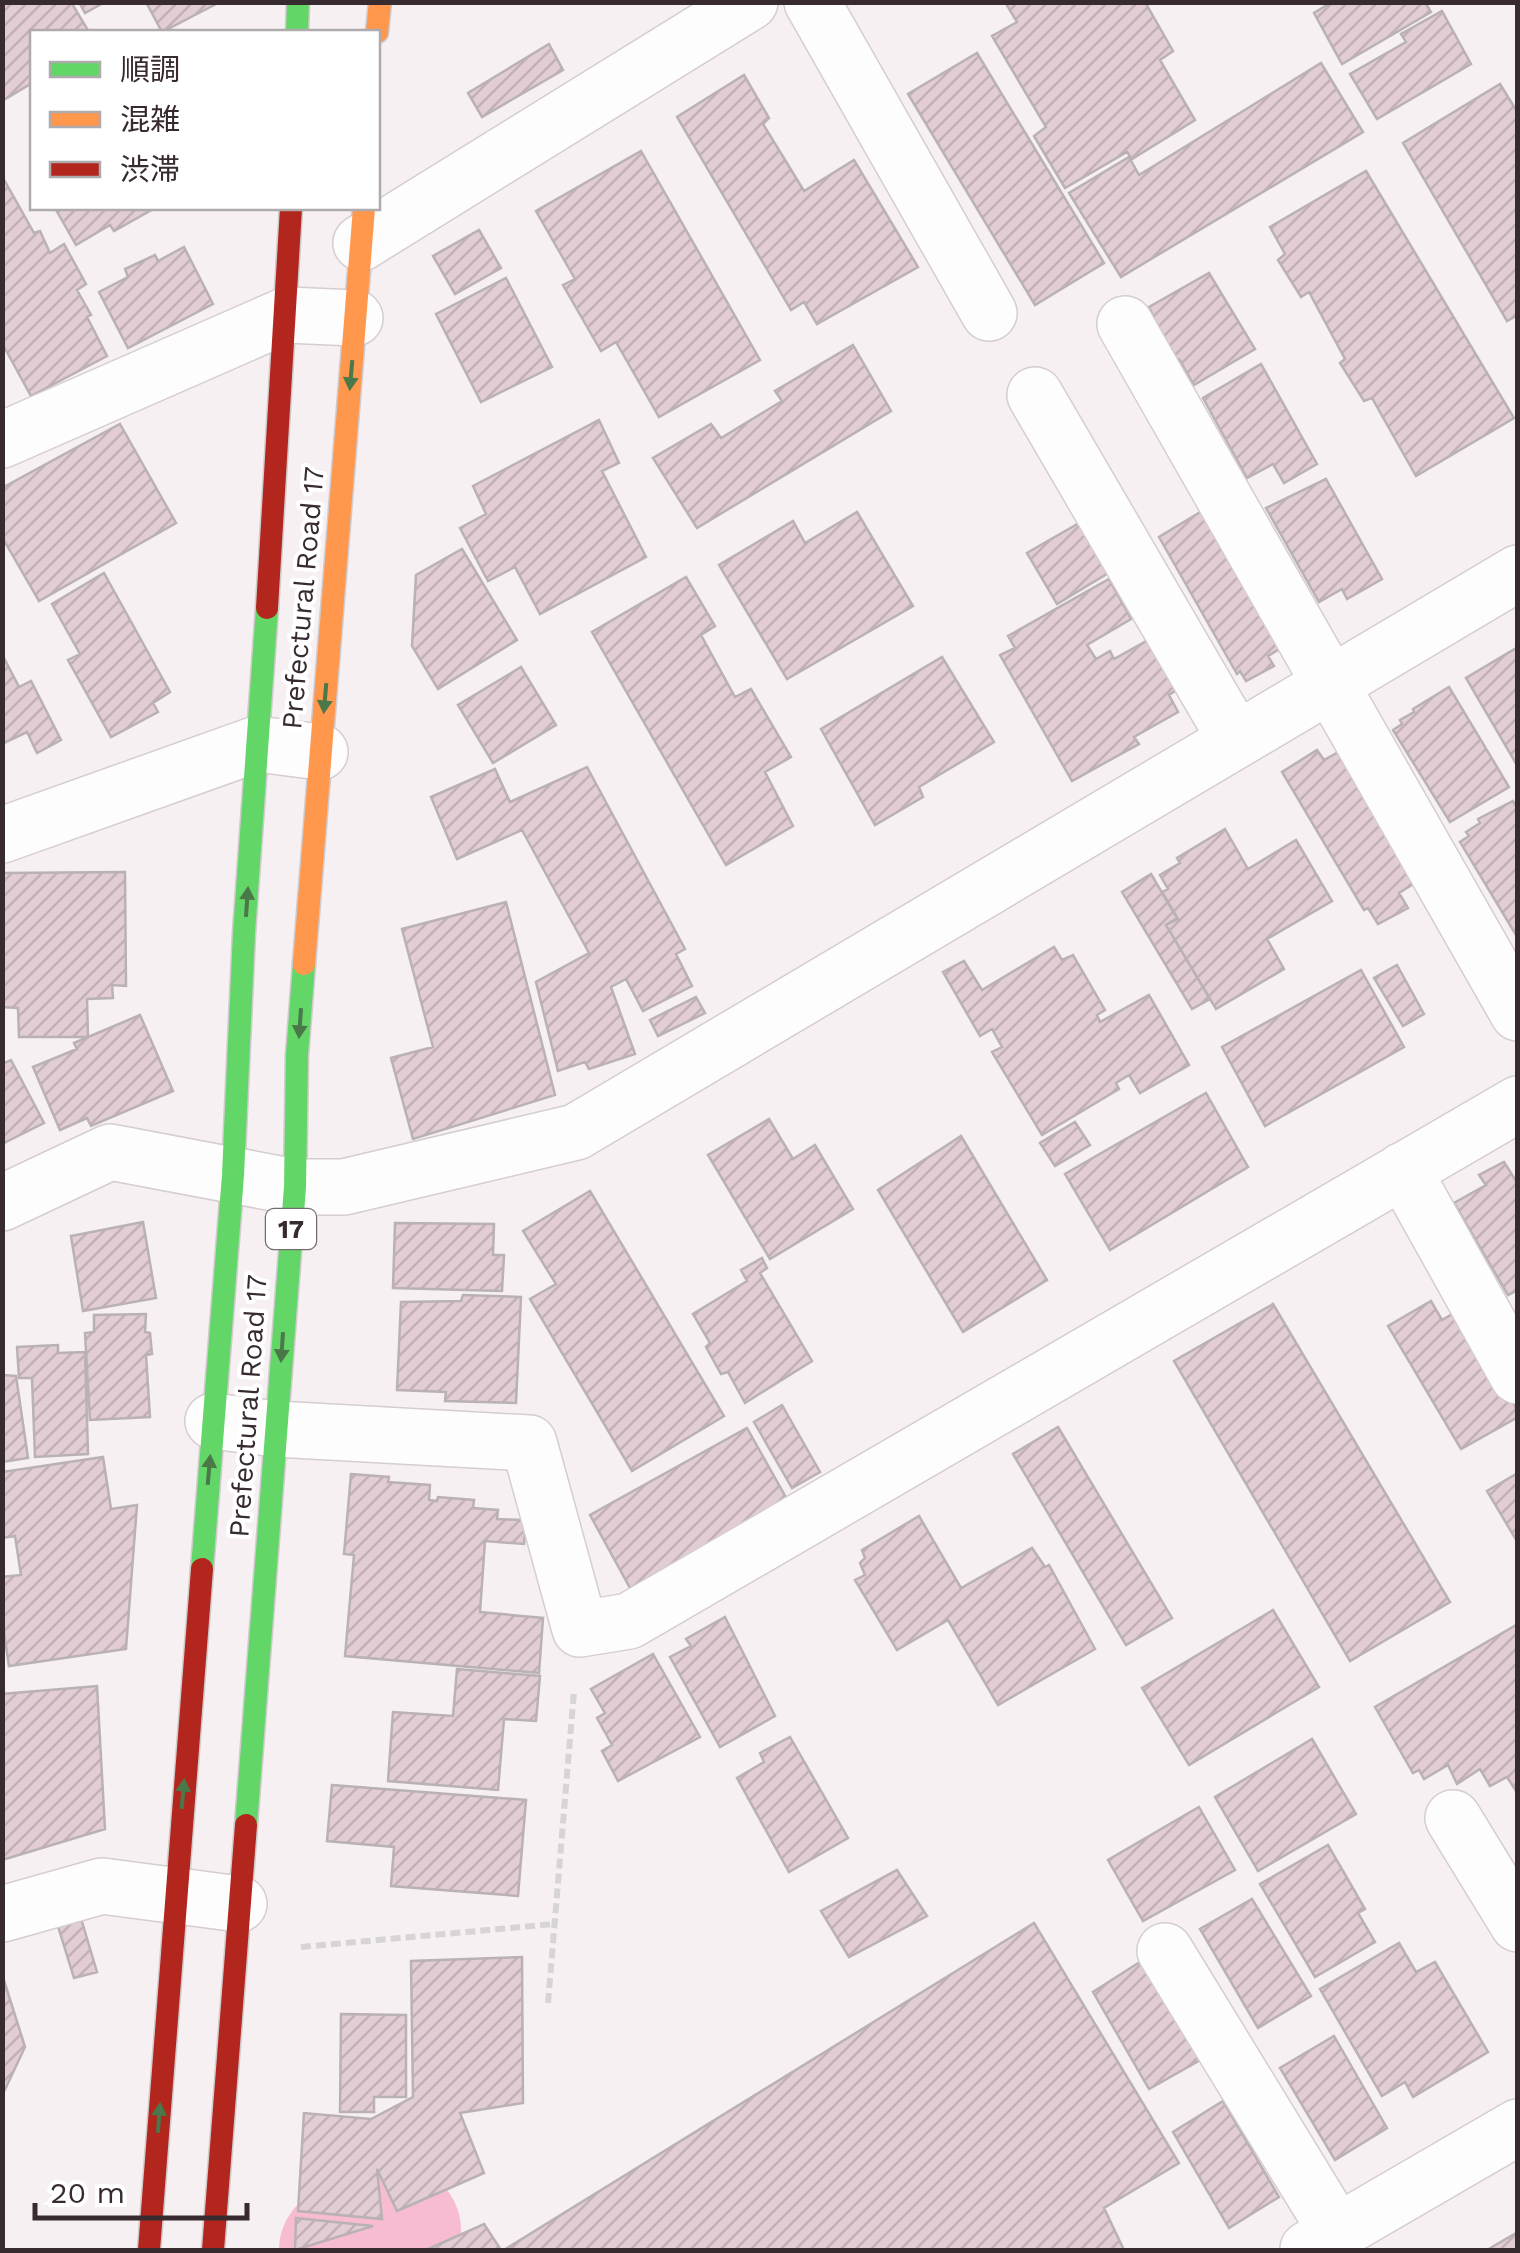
<svg xmlns="http://www.w3.org/2000/svg" width="1520" height="2253" viewBox="0 0 1520 2253" font-family="'Work Sans','Noto Sans JP',sans-serif">
  <style>
    .lines { fill: none; stroke-linecap: round; stroke-linejoin: round }
    .river { stroke: #f7bcd2; stroke-width: 128 }
    .building { fill: url(#building-hatch); stroke: #bab1b4; stroke-width: 2.5 }
    .street-casing { stroke: #d5cdd0; stroke-width: 58 }
    .fast-casing { stroke: #d0cbcd; stroke-width: 25 }
    .slow-casing { stroke: #d0cbcd; stroke-width: 25 }
    .jam-casing { stroke: #d0cbcd; stroke-width: 25 }
    .path { stroke: #d7d4d5; stroke-width: 6; stroke-dasharray: 10 5; stroke-linecap: butt }
    .street { stroke: #fefdfd; stroke-width: 55 }
    .fast { stroke: #63d668; stroke-width: 22 }
    .slow { stroke: #ff974d; stroke-width: 22 }
    .jam { stroke: #b3261e; stroke-width: 22 }
    .oneway { fill: #4b7849 }
    .labels { text-anchor: middle; dominant-baseline: central; stroke-width: 8; stroke-linejoin: round; paint-order: stroke }
    .shield { fill: #fff; stroke: #746b6d; stroke-width: 2.5 }
    .shield-label { font-size: 25px; font-weight: bold; fill: #382b2f }
    .street-label { font-size: 28px; fill: #382b2f; stroke: #fff }
  </style>
  <defs>
    <pattern id="building-hatch" width="6" height="6" patternUnits="userSpaceOnUse" patternTransform="scale(2.5)"><rect width="6" height="6" fill="#e2cdd5"/><path d="M-1 1l2-2M0 6l6-6M5 7l2-2" fill="none" stroke="#c3b0b7"/></pattern>
  </defs>
  <rect width="100%" height="100%" fill="#f6f0f2"/>
  <g class="lines">
    <path class="river" d="M343 2250 397 2230"/>
  </g>
  <path class="building" d="M2 2H71L89 32H32V83L2 101Z
    M79 2H105L85 13Z
    M146 2H220L162 32Z
    M1005 2H1145L1173 51 1160 60 1195 120 1132 159 1127 152 1065 188 1034 136 1046 127 992 36 1017 22Z
    M1332 2H1425L1431 12 1342 64 1314 13Z
    M1442 11 1471 64 1377 119 1350 74 1406 42 1401 34Z
    M549 44 563 70 482 117 468 93Z
    M977 53 1104 263 1035 305 908 94Z
    M1321 63 1363 132 1121 277 1069 193 1129 157 1139 175Z
    M744 75 769 118 763 124 804 191 854 160 918 267 817 324 804 302 791 310 677 117Z
    M1500 84 1518 113V315L1507 321 1403 143Z
    M641 151 760 360 659 417 616 342 601 351 563 285 575 279 536 211Z
    M1366 171 1514 418 1416 476 1372 398 1364 401 1340 363 1345 359 1309 292 1301 297 1278 260 1285 254 1270 227Z
    M2 176 34 233 40 231 50 253 64 244 86 284 77 290 91 315 87 317 107 356 31 396 2 343Z
    M55 208H155L114 231 110 225 76 245Z
    M479 230 501 268 455 294 433 256Z
    M184 247 213 304 128 348 99 292 128 277 125 269 155 255 158 261Z
    M1209 273 1255 349 1194 385 1179 359 1171 362 1145 321 1153 316 1149 307Z
    M506 278 552 367 481 402 436 314Z
    M853 345 891 411 697 528 653 458 711 424 721 438 782 401 775 391Z
    M1261 364 1317 464 1284 483 1273 464 1247 478 1203 398Z
    M599 420 619 463 602 471 646 557 540 614 515 567 488 581 460 528 486 514 473 486Z
    M120 424 176 523 39 601 2 537V488Z
    M1326 479 1382 579 1347 599 1342 589 1319 602 1266 508Z
    M1207 508 1286 645 1268 656 1274 666 1246 681 1240 671 1237 674 1159 537Z
    M857 512 913 606 787 679 719 565 793 521 805 543Z
    M1081 522 1110 572 1057 604 1027 553Z
    M462 549 517 640 438 689 412 646 416 575Z
    M104 573 170 692 153 703 158 712 111 737 68 660 80 654 52 604Z
    M686 577 715 626 701 635 735 697 751 689 791 757 765 772 793 826 726 865 592 632Z
    M1109 579 1131 619 1087 645 1096 659 1110 651 1114 659 1150 639 1178 689 1169 695 1178 712 1134 737 1139 744 1072 781 1000 655 1015 648 1008 636Z
    M1518 647V767L1466 678Z
    M2 654 19 687 31 681 61 740 37 753 27 732 2 744Z
    M942 657 994 742 919 787 923 797 875 825 821 729Z
    M521 667 556 725 493 763 458 705Z
    M1449 687 1509 787 1450 822 1393 730 1402 724 1400 720 1414 712 1413 709Z
    M1317 750 1324 760 1342 750 1418 881 1399 893 1408 908 1378 924 1368 908 1364 910 1282 772Z
    M587 767 685 949 676 954 692 986 643 1011 626 979 611 987 635 1054 589 1069 585 1062 558 1071 536 982 589 953 522 830 457 859 431 797 495 769 510 802Z
    M1513 801 1518 810 1516 935 1460 842 1469 836 1466 832 1480 823 1478 819Z
    M1225 829 1248 869 1296 840 1332 901 1267 939 1284 969 1216 1009 1166 925 1178 919 1162 892 1168 889 1160 875 1180 863 1177 858Z
    M125 872 126 986 112 985 113 998 87 999 88 1037H19L18 1008 2 1007V873Z
    M1151 874 1177 918 1166 925 1210 999 1192 1009 1122 892Z
    M506 902 555 1095 413 1139 391 1058 433 1047 402 929Z
    M1054 947 1062 960 1073 955 1105 1010 1097 1015 1100 1022 1149 995 1189 1065 1140 1093 1129 1075 1116 1083 1119 1089 1042 1135 992 1052 1002 1047 992 1029 980 1036 943 972 964 961 982 990Z
    M1397 965 1424 1014 1403 1026 1374 978Z
    M1361 970 1404 1047 1265 1126 1222 1047Z
    M696 997 705 1013 658 1036 650 1020Z
    M140 1015 173 1091 91 1126 87 1118 60 1130 33 1067 77 1049 74 1043Z
    M11 1060 44 1123 2 1144V1064Z
    M1206 1093 1248 1167 1110 1250 1065 1174Z
    M769 1119 793 1159 815 1145 853 1209 770 1259 708 1155Z
    M1075 1122 1090 1145 1055 1166 1040 1143Z
    M961 1136 1047 1280 963 1332 878 1190Z
    M1504 1162 1518 1184V1290L1508 1295 1454 1203 1486 1185 1479 1175Z
    M590 1191 724 1416 632 1471 530 1299 556 1284 523 1231Z
    M143 1222 156 1298 83 1311 71 1236Z
    M395 1223 494 1224 493 1255H504L502 1291 393 1288Z
    M762 1258 767 1268 760 1273 812 1361 745 1403 728 1372 721 1374 706 1347 710 1343 693 1314 747 1281 741 1270Z
    M463 1295 521 1297 516 1403 445 1401 446 1392 397 1390 401 1302 461 1301Z
    M1431 1301 1442 1320 1459 1310 1518 1411V1417L1461 1449 1388 1326Z
    M1273 1304 1450 1602 1350 1661 1174 1361Z
    M146 1314 145 1332 150 1333 152 1354 146 1355 150 1417 90 1420 85 1333 94 1332V1315Z
    M58 1345V1353L85 1352 88 1454 35 1457 32 1378H19L17 1347Z
    M2 1375 16 1376 28 1458 2 1462Z
    M782 1405 820 1472 792 1488 754 1422Z
    M1058 1427 1172 1618 1126 1645 1013 1454Z
    M747 1428 788 1501 630 1588 590 1515Z
    M103 1457 111 1509 137 1505 126 1649 9 1666 2 1620V1577L21 1575 15 1536 2 1538V1472Z
    M1518 1473V1543L1487 1491Z
    M351 1474 389 1477 388 1482 430 1485 429 1500 437 1501 438 1497 474 1500 473 1508 498 1510 497 1519 526 1520 524 1544 485 1541 480 1612 543 1618 539 1673 345 1656 354 1555 344 1554Z
    M919 1516 961 1588 1032 1548 1045 1567 1049 1565 1095 1649 998 1705 948 1620 897 1650 855 1580 865 1575 860 1563 865 1558 862 1550Z
    M1273 1610 1319 1687 1189 1765 1142 1688Z
    M725 1617 775 1716 720 1747 670 1657 691 1646 686 1639Z
    M1518 1624V1794L1507 1777 1490 1786 1480 1769 1457 1784 1448 1765 1424 1779 1419 1770 1413 1773 1375 1707Z
    M653 1654 700 1737 618 1781 602 1751 612 1745 597 1718 605 1713 591 1689Z
    M457 1669 540 1676 536 1721 504 1719 498 1790 388 1781 393 1712 453 1716Z
    M97 1686 105 1829 2 1860V1694Z
    M790 1737 848 1838 789 1872 737 1778 764 1762 760 1753Z
    M1312 1739 1356 1814 1258 1871 1215 1797Z
    M332 1785 526 1800 518 1896 391 1886 394 1847 327 1841Z
    M1199 1807 1235 1870 1143 1921 1108 1860Z
    M1328 1845 1365 1909 1358 1913 1375 1942 1315 1977 1260 1884Z
    M897 1870 927 1916 849 1957 821 1911Z
    M1252 1899 1311 1996 1258 2028 1200 1929Z
    M80 1915 97 1972 74 1978 57 1923Z
    M1034 1923 1179 2163 1104 2208 1123 2248 1116 2250H504Z
    M1399 1943 1416 1972 1435 1962 1488 2052 1413 2097 1405 2082 1382 2096 1320 1989Z
    M522 1957 523 2103 460 2113 484 2173 397 2211 377 2169 382 2219 298 2211 304 2113 371 2119 413 2097 411 1961Z
    M1143 1960 1202 2059 1149 2089 1093 1992Z
    M2 1974 25 2047 2 2096Z
    M341 2014 406 2015V2097H374V2112H340Z
    M1334 2036 1387 2128 1335 2160 1280 2068Z
    M1223 2101 1279 2197 1229 2228 1173 2132Z
    M296 2218 373 2226 295 2250Z
    M484 2224 501 2250H426Z
    M1518 2232V2250H1487Z"/>
  <g class="lines">
    <defs>
      <path id="street" d="M812 2 989 313
        M361 243 750 2
        M1125 324 1518 1013
        M1035 395 1235 738
        M2 440 287 315 355 318
        M2 835 257 744 320 752
        M1403 1170 1518 1376
        M2 1203 110 1152 295 1187H344L576 1132 1518 573
        M213 1421 276 1429 529 1443 580 1629 629 1621 1518 1104
        M1453 1818 1518 1924
        M2 1914 102 1886 239 1904
        M1165 1951 1337 2232
        M1308 2249 1518 2127"/>
      <path id="fast" d="M297 32 298 2
        M202 1569 233 1175 244 933 267 608
        M246 1825 295 1187 297 1055 304 964"/>
      <path id="slow" d="M377 32 380 2
        M304 964 364 208"/>
      <path id="jam" d="M267 608 291 208
        M149 2250 202 1569
        M213 2250 246 1825"/>
    </defs>
    <use href="#street" class="street-casing"/>
    <use href="#fast" class="fast-casing"/>
    <use href="#slow" class="slow-casing"/>
    <use href="#jam" class="jam-casing"/>
    <path class="path" d="M301 1947 554 1924
      M548 2003 574 1691"/>
    <use href="#street" class="street"/>
    <use href="#fast" class="fast"/>
    <use href="#slow" class="slow"/>
    <use href="#jam" class="jam"/>
  </g>
  <defs><path id="oneway-solid" d="M-6-.8H1V-3.2L6.5 0L1 3.2V.8H-6Z" transform="scale(2.5)"/></defs>
  <g class="oneway">
    <use href="#oneway-solid" transform="translate(351 375) rotate(95)"/>
    <use href="#oneway-solid" transform="translate(325 698) rotate(95)"/>
    <use href="#oneway-solid" transform="translate(247 902) rotate(-86)"/>
    <use href="#oneway-solid" transform="translate(300 1023) rotate(94)"/>
    <use href="#oneway-solid" transform="translate(282 1347) rotate(94)"/>
    <use href="#oneway-solid" transform="translate(209 1470) rotate(-85)"/>
    <use href="#oneway-solid" transform="translate(183 1794) rotate(-85)"/>
    <use href="#oneway-solid" transform="translate(159 2118) rotate(-86)"/>
  </g>
  <g class="labels">
    <rect class="shield" x="266" y="1209" width="50" height="40" rx="8"/>
    <g class="shield-label">
      <text x="291" y="1229">17</text>
    </g>
    <g class="street-label">
      <text transform="translate(303 598) rotate(-85)">Prefectural Road 17</text>
      <text transform="translate(248 1406) rotate(-86)">Prefectural Road 17</text>
    </g>
  </g>
  <rect width="1520" height="2253" fill="none" stroke="#382b2f" stroke-width="10"/>
  <rect x="30" y="30" width="350" height="180" fill="#ffffff" stroke="#afaaac" stroke-width="2.5"/>
  <rect x="50" y="62" width="50" height="15" fill="#63d668" stroke="#afaaac" stroke-width="2.5"/>
  <text x="120" y="80" font-size="30" fill="#382b2f">順調</text>
  <rect x="50" y="112" width="50" height="15" fill="#ff974d" stroke="#afaaac" stroke-width="2.5"/>
  <text x="120" y="130" font-size="30" fill="#382b2f">混雑</text>
  <rect x="50" y="162" width="50" height="15" fill="#b3261e" stroke="#afaaac" stroke-width="2.5"/>
  <text x="120" y="180" font-size="30" fill="#382b2f">渋滞</text>
  <path d="M35 2203v15h212v-15" fill="none" stroke="#382b2f" stroke-width="5"/>
  <text x="50" y="2203" font-size="30" fill="#382b2f" stroke="#ffffff" stroke-width="8" paint-order="stroke">20 m</text>
</svg>
